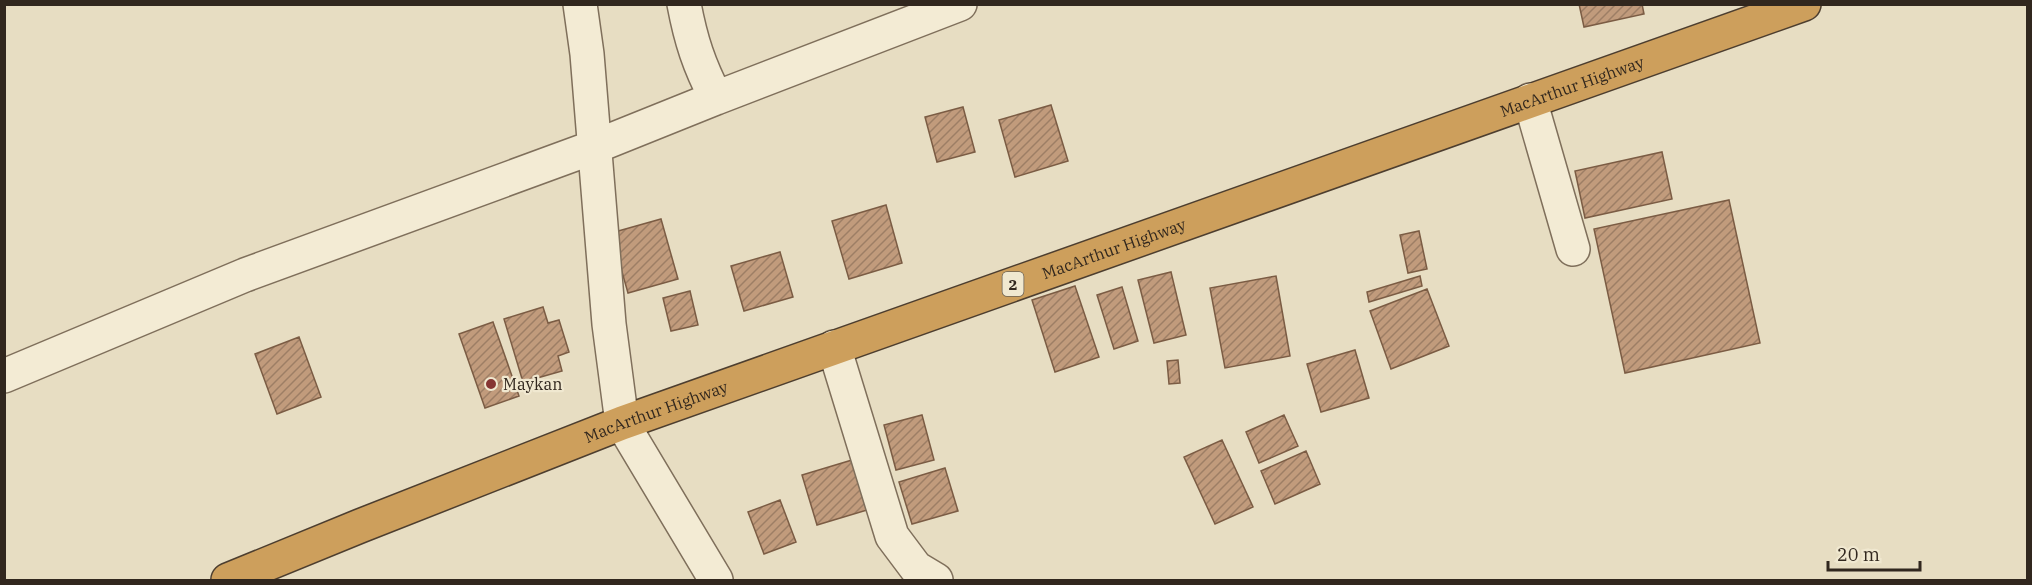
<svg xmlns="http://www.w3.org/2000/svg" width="2032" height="585" viewBox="0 0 2032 585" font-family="'IBM Plex Serif',serif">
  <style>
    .building { fill: url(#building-hatch); stroke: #7b5c44; stroke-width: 1.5 }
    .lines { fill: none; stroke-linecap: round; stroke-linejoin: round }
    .minor-casing { stroke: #7f6f5b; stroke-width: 36 }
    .highway-casing { stroke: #4d3e2f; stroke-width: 36 }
    .minor { stroke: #f3ebd4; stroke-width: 33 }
    .highway { stroke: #cd9f5c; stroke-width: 33 }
    .poi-dot { fill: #863533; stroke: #f0e8d0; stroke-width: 2 }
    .labels { text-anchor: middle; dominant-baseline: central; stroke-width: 4.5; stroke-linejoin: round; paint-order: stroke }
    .shield { fill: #f0e8d0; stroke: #6a6153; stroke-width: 1.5 }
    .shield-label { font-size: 15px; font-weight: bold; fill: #31271e }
    .street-label { font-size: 16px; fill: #31271e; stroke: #f0e8d0 }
    .poi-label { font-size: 16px; fill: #31271e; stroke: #f0e8d0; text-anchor: start }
  </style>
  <defs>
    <pattern id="building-hatch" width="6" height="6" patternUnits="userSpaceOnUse" patternTransform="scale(1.5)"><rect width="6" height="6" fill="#c19b7c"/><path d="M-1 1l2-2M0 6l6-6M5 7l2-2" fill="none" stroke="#9d7e65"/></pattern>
  </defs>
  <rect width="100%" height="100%" fill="#e7ddc2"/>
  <path class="building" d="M1579 4H1642L1644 14 1584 27Z
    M1051 105 1068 161 1015 177 999 120Z
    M963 107 975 152 937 162 925 117Z
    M1662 152 1672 199 1585 218 1575 171Z
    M1729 200 1760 343 1625 373 1594 229Z
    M886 205 902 263 849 279 832 221Z
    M661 219 678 279 628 293 611 233Z
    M1419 231 1427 269 1408 273 1400 235Z
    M780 252 793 297 744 311 731 266Z
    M1171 272 1186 335 1154 343 1138 280Z
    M1276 276 1290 356 1225 368 1210 288Z
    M1420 276 1422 286 1369 302 1367 292Z
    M1075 286 1099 357 1055 372 1032 300Z
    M1122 287 1138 341 1114 349 1097 295Z
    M1427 289 1449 346 1391 369 1370 311Z
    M690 291 698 325 671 331 663 298Z
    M543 307 548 323 559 320 569 352 558 356 562 371 523 382 504 319Z
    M493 322 519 396 485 408 459 334Z
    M299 337 321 397 277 414 255 354Z
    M1355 350 1369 398 1321 412 1307 364Z
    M1178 360 1180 383 1169 384 1167 361Z
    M922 415 934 460 896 470 884 425Z
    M1284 415 1298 446 1259 463 1246 432Z
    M1222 440 1253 507 1215 524 1184 457Z
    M1306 451 1320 484 1275 504 1261 471Z
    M862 457 877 507 817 525 802 475Z
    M945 468 958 511 912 524 899 482Z
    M780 500 796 542 764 554 748 512Z"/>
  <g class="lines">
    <defs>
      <path id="minor" d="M580 4 587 54 609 324 622 423 716 580
        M684 4C691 41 699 65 716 98L960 4
        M1530 100 1573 249
        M834 347 892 536 916 568 936 580
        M4 376 245 275 594 147 716 98"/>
      <g id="highway">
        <path id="s1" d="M228 580 360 526 622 423 1804 4"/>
      </g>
    </defs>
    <use href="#minor" class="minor-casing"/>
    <use href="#highway" class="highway-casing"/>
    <use href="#minor" class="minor"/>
    <use href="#highway" class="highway"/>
  </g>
  <circle class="poi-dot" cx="491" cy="384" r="6"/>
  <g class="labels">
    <rect class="shield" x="1002.5" y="272" width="21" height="24" rx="4.5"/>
    <g class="shield-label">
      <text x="1013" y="284">2</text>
    </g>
    <g class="street-label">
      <text stroke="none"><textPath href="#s1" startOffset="1432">MacArthur Highway</textPath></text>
      <text stroke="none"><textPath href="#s1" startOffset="946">MacArthur Highway</textPath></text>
      <text stroke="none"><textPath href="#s1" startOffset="460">MacArthur Highway</textPath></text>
    </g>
    <g class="poi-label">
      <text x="503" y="384">Maykan</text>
    </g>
  </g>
  <rect width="2032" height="585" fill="none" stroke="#31271e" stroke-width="12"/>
  <path d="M1828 561v9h92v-9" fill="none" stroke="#31271e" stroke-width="3"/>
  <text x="1837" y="561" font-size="18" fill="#31271e" stroke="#f0e8d0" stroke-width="4.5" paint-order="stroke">20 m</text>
</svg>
